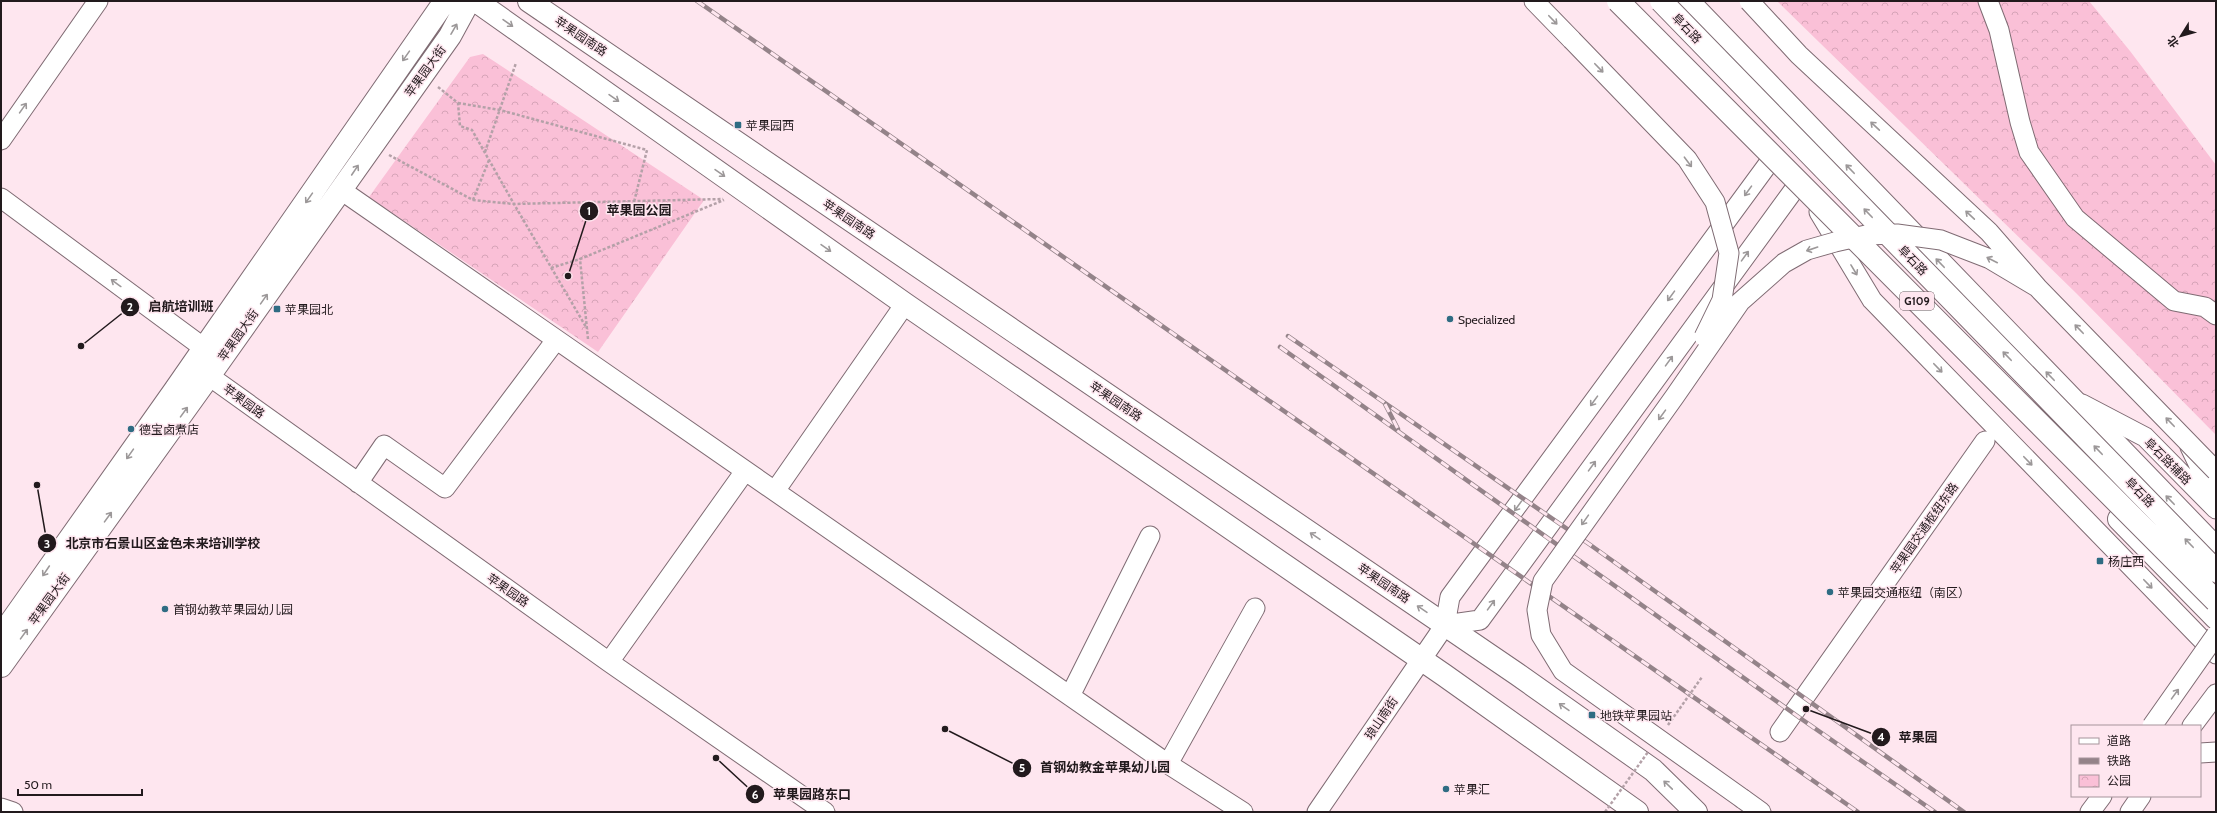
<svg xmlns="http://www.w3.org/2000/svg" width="2217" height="813" viewBox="0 0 2217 813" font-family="Cabin,'Noto Sans SC',sans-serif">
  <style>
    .park { fill: url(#park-crowns) }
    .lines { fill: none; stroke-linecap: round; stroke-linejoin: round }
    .minor-casing { stroke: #7f6b73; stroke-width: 21 }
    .major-casing { stroke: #7f6b73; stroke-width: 24 }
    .path { stroke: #b4a1a8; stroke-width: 2.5; stroke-dasharray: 3 2; stroke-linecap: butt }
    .minor { stroke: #fff; stroke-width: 19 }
    .major { stroke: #fff; stroke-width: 22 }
    .rail-casing { stroke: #948389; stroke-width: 4.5 }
    .rail { stroke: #fee6ef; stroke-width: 3; stroke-dasharray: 9; stroke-linecap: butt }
    .minor-bridge-casing { stroke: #7f6b73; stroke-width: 21; stroke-linecap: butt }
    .highway-bridge-casing { stroke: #7f6b73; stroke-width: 24; stroke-linecap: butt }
    .path-bridge { stroke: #b4a1a8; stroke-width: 2.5; stroke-dasharray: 3 2; stroke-linecap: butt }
    .minor-bridge { stroke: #fff; stroke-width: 19 }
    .highway-bridge { stroke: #fff; stroke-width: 22 }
    .oneway { stroke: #9c9899 }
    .poi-dot { fill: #2f6c83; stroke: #fee6ef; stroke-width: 1.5 }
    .labels { text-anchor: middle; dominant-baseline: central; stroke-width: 3; stroke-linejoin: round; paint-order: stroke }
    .shield { fill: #fee6ef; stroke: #64575c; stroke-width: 1 }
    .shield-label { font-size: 11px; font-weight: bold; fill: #221a1d }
    .street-label { font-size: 12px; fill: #221a1d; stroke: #fee6ef }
    .poi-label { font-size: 12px; fill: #221a1d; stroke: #fee6ef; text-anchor: start }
    .leader { fill: none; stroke: #221a1d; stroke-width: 1.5 }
    .callout-dot { fill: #221a1d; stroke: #fee6ef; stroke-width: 1.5 }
    .mark-label { font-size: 12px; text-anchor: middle; font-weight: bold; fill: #fff }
    .callout-label { font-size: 13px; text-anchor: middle; font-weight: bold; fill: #221a1d; stroke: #fee6ef; stroke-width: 3; stroke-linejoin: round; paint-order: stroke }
  </style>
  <defs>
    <pattern id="park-crowns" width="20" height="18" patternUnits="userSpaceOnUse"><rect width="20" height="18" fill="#fac0d7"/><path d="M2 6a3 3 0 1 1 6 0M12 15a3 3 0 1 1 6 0" fill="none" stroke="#d6a4b8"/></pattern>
  </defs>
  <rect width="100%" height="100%" fill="#fee6ef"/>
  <path class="park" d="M1777 1H2089L2130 51 2216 165V435L2076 293Z
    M483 54 704 200 598 352 369 197 470 57Z"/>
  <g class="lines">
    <defs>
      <path id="minor" d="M1534 1 1572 40
        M1988 1 1999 30 2020 122 2029 152 2075 218 2174 301 2205 307 2216 315
        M1 140 98 1
        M341 190 1168 764 1243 812
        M1 198 204 348
        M1819 212 1872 300 2216 654
        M198 368 609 662 825 812
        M2082 404 2145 437 2216 509
        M2190 447 2216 501
        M358 483 384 445 445 488 556 340
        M775 491 905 304
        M1445 625 1480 620 1796 187
        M609 662 745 471
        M1070 696 1150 536
        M2192 726 2216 694
        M1780 732 1985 441
        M2200 753 2216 752
        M1168 764 1255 608
        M1743 799 1761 812
        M1 808 13 812
        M1317 812 1445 625 1450 597 1771 160
        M2090 812 2102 796
        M2130 812 2141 796"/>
      <path id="major" d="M476 1 905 304 1444 675 1637 812
        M529 1 1517 674 1653 770 1696 812
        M1688 1 2216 548
        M2119 519 2216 618
        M1 636 175 390 445 1
        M1 666 209 376 450 36 469 1"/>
    </defs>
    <use href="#minor" class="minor-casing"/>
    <use href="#major" class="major-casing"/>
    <path class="path" d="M438 87 458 103 460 126 472 130 514 204 723 199
      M458 103 500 110 647 150 634 202
      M485 152 516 63
      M389 155 473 200 514 204 586 327
      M473 200 489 160
      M551 268 580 259
      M588 339 580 259 724 200"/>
    <use href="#minor" class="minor"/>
    <use href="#major" class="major"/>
    <defs>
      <path id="rail" d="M697 1 1858 812
        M1288 336 1589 544 1964 812
        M1280 347 1800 718 1935 812
        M1385 404 1398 429"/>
    </defs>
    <use href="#rail" class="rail-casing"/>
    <use href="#rail" class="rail"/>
    <defs>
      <path id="minor-bridge" d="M1749 1 1799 55 1989 232 2037 287 2216 471
        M1572 40 1687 159 1715 202 1729 253 1722 300 1704 337
        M2152 726 2216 635
        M1743 799 1563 671 1541 635 1537 610 1543 581 1675 396 1740 302 1784 263 1807 250 1835 242 1866 235 1897 234 1941 240 1990 259 2037 287"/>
      <path id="highway-bridge" d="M1618 1 2216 601
        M1661 1 2216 571"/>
    </defs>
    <use href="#minor-bridge" class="minor-bridge-casing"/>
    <use href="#highway-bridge" class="highway-bridge-casing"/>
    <path class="path-bridge" d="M1668 725 1702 677
      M1605 812 1648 752"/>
    <use href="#minor-bridge" class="minor-bridge"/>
    <use href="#highway-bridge" class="highway-bridge"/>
  </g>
  <defs><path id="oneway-shaft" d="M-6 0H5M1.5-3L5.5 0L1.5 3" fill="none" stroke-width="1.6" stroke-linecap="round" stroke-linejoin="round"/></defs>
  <g class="oneway">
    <use href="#oneway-shaft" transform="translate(1553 20) rotate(46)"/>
    <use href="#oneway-shaft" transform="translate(508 23) rotate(35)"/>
    <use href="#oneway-shaft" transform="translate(454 29) rotate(-60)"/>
    <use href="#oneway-shaft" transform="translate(406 56) rotate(125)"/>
    <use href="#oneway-shaft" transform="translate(1599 68) rotate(46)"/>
    <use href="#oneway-shaft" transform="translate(614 98) rotate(35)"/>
    <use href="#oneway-shaft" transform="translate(23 108) rotate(-55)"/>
    <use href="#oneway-shaft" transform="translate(1875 126) rotate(-137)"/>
    <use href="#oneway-shaft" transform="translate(1688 162) rotate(53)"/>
    <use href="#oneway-shaft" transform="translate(1850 169) rotate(-134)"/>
    <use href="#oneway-shaft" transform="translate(355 170) rotate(-56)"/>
    <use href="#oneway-shaft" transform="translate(720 173) rotate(35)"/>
    <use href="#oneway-shaft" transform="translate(1748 191) rotate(126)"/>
    <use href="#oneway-shaft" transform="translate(309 198) rotate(125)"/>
    <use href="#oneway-shaft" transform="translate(1868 213) rotate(-134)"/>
    <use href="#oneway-shaft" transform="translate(1970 215) rotate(-137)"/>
    <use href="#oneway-shaft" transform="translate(826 248) rotate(35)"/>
    <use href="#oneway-shaft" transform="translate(1812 249) rotate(161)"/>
    <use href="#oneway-shaft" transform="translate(1745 256) rotate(-54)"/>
    <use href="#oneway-shaft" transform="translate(1992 260) rotate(-153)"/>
    <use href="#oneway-shaft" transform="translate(1940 263) rotate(-134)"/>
    <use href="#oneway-shaft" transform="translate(1854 270) rotate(59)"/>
    <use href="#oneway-shaft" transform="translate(116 283) rotate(-144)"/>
    <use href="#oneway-shaft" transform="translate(1671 296) rotate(126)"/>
    <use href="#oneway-shaft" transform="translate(264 299) rotate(-55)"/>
    <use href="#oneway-shaft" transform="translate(2079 329) rotate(-134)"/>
    <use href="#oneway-shaft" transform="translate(2007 356) rotate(-134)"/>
    <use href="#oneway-shaft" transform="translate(1669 361) rotate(-54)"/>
    <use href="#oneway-shaft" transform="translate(1938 368) rotate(46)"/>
    <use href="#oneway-shaft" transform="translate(2050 376) rotate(-134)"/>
    <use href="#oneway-shaft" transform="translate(1594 401) rotate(126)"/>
    <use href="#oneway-shaft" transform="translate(184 412) rotate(-54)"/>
    <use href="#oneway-shaft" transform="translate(1662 415) rotate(126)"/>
    <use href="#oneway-shaft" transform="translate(2170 422) rotate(-134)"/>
    <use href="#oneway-shaft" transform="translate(2098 450) rotate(-134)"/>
    <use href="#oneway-shaft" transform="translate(130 454) rotate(125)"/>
    <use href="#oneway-shaft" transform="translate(2028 461) rotate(46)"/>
    <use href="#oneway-shaft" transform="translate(1592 466) rotate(-54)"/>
    <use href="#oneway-shaft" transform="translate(2170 500) rotate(-134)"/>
    <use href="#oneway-shaft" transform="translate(1518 506) rotate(126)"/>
    <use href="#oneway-shaft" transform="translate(108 517) rotate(-54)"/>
    <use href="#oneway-shaft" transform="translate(1585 520) rotate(125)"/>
    <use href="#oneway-shaft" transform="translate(1315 536) rotate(-146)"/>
    <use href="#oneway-shaft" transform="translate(2189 543) rotate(-134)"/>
    <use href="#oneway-shaft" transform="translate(46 571) rotate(124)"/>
    <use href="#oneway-shaft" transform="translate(2148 584) rotate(46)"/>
    <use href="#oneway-shaft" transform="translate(1491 605) rotate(-54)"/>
    <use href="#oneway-shaft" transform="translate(1422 609) rotate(-146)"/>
    <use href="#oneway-shaft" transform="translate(24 634) rotate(-54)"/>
    <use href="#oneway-shaft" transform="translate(2175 694) rotate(-54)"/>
    <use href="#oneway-shaft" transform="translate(1564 707) rotate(-145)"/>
    <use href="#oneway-shaft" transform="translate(1668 785) rotate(-136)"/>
  </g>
  <g class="poi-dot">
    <rect x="734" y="121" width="8" height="8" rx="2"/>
    <rect x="273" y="305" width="8" height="8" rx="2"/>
    <circle cx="1450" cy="319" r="4"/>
    <circle cx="131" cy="429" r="4"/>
    <rect x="2096" y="557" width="8" height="8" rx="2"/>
    <circle cx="1830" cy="592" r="4"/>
    <circle cx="165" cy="609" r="4"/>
    <rect x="1588" y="711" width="8" height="8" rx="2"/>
    <circle cx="1446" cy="789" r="4"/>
  </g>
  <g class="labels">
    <rect class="shield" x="1900" y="292" width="34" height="18" rx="3"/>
    <g class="shield-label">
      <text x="1917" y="301">G109</text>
    </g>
    <g class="street-label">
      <text transform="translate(1687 28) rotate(46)">阜石路</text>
      <text transform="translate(581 36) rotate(34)">苹果园南路</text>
      <text transform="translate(425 71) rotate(-54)">苹果园大街</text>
      <text transform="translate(849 219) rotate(34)">苹果园南路</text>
      <text transform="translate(1913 260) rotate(46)">阜石路</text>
      <text transform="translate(238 335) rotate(-55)">苹果园大街</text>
      <text transform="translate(244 401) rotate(36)">苹果园路</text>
      <text transform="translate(1116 401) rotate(34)">苹果园南路</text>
      <text transform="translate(2168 461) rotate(45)">阜石路辅路</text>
      <text transform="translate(2140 492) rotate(46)">阜石路</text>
      <text transform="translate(1924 528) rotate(-55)">苹果园交通枢纽东路</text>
      <text transform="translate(1384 583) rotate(34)">苹果园南路</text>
      <text transform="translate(508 590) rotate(35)">苹果园路</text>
      <text transform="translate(49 599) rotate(-54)">苹果园大街</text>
      <text transform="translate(1381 718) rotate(-56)">琅山南街</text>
    </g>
    <g class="poi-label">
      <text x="746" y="125">苹果园西</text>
      <text x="285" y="309">苹果园北</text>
      <text x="1458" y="319">Specialized</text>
      <text x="139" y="429">德宝卤煮店</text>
      <text x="2108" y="561">杨庄西</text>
      <text x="1838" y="592">苹果园交通枢纽（南区）</text>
      <text x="173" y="609">首钢幼教苹果园幼儿园</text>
      <text x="1600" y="715">地铁苹果园站</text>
      <text x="1454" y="789">苹果汇</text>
    </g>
  </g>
  <path class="leader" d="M568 276L589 211M81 346L130 307M37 485L47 543M1806 709L1881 737M945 729L1022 768M716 758L755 794"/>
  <g class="callout-dot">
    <circle cx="568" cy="276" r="4"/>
    <circle cx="81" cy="346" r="4"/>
    <circle cx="37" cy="485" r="4"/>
    <circle cx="1806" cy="709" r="4"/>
    <circle cx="945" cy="729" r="4"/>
    <circle cx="716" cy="758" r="4"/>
    <circle cx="589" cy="211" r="10"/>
    <circle cx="130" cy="307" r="10"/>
    <circle cx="47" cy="543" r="10"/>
    <circle cx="1881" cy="737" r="10"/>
    <circle cx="1022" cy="768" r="10"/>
    <circle cx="755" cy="794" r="10"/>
  </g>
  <g class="mark-label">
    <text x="589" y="215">1</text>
    <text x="130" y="311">2</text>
    <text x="47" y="548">3</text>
    <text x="1881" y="741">4</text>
    <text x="1022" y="772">5</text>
    <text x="755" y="799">6</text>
  </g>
  <g class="callout-label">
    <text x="639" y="215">苹果园公园</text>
    <text x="181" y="311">启航培训班</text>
    <text x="163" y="548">北京市石景山区金色未来培训学校</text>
    <text x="1918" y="742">苹果园</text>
    <text x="1105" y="772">首钢幼教金苹果幼儿园</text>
    <text x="812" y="799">苹果园路东口</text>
  </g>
  <rect width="2217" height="813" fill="none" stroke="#221a1d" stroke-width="4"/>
  <rect x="2071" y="725" width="130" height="72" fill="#fee6ef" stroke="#a6949b"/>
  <rect x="2079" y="738" width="20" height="6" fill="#ffffff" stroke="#a6949b"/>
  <text x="2107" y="745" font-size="12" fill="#221a1d">道路</text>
  <rect x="2079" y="758" width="20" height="6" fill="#948389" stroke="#a6949b"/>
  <text x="2107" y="765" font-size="12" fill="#221a1d">铁路</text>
  <rect x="2079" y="775" width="20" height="12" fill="url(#park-crowns)" stroke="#a6949b"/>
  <text x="2107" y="785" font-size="12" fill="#221a1d">公园</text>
  <g transform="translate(2181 36) rotate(233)" stroke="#fee6ef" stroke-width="3" paint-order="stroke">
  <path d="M0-3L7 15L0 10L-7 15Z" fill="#221a1d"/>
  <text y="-6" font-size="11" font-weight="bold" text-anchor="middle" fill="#221a1d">北</text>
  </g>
  <path d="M18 789v6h124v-6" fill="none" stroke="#221a1d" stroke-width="2"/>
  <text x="24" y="789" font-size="12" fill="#221a1d" stroke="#fee6ef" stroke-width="3" paint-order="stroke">50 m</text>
</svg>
